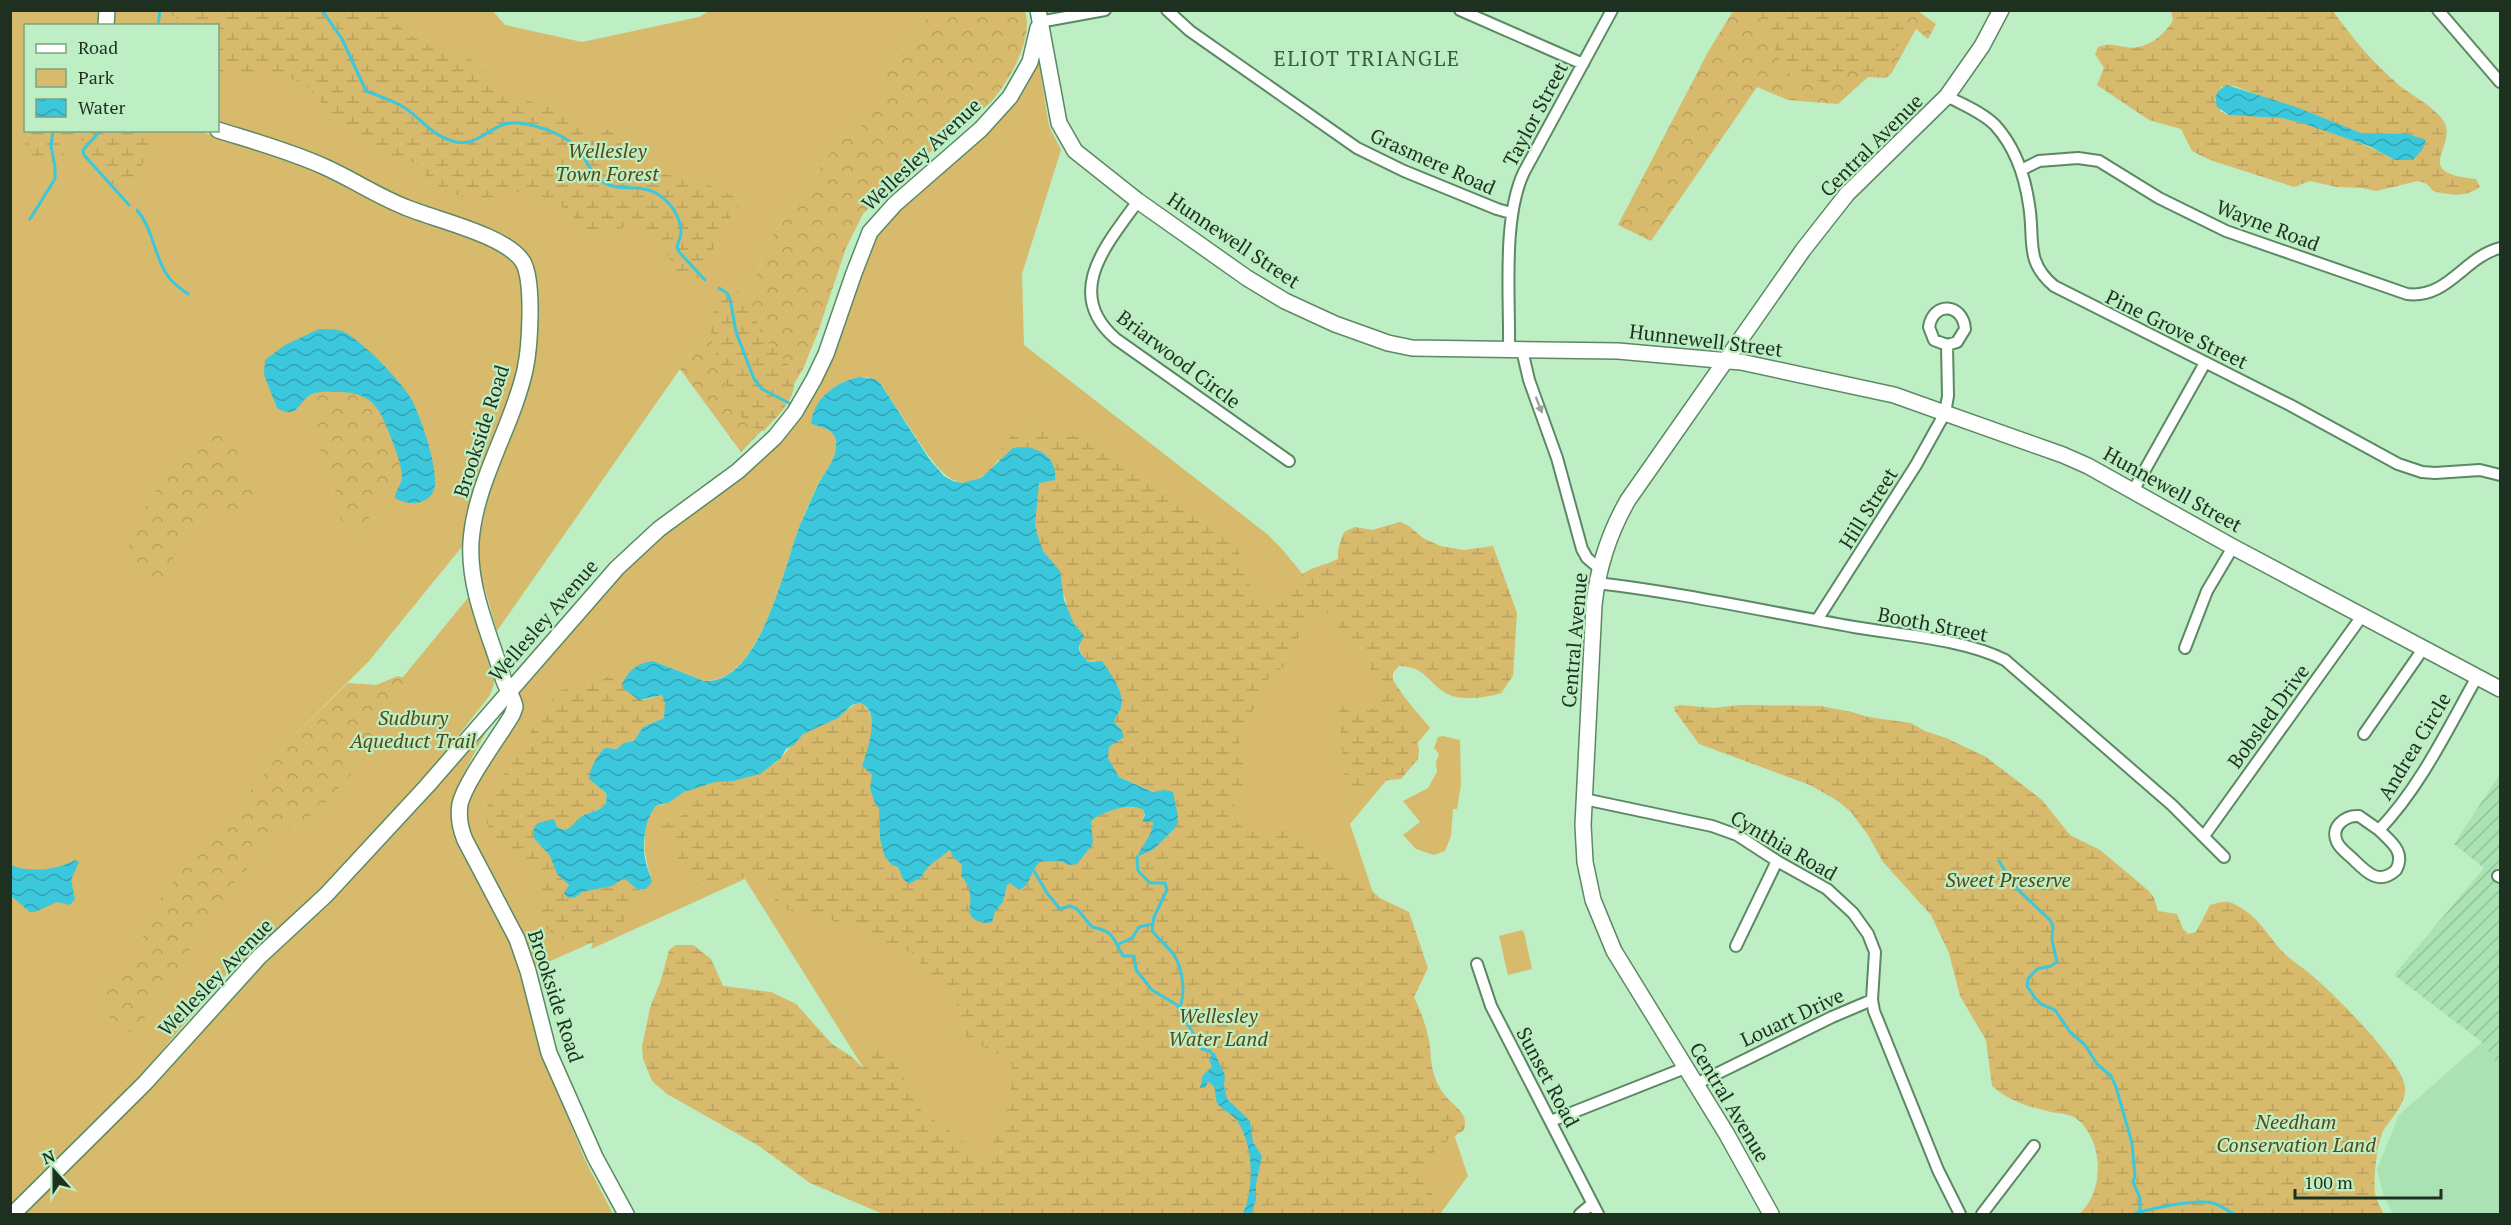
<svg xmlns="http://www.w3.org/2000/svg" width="2511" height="1225" viewBox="0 0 2511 1225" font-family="'PT Serif',serif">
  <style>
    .built { fill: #abe2b4 }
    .industrial { fill: url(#industrial-furrows) }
    .green { fill: #d7ba6c; fill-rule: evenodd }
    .forest { fill: url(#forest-crowns) }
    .wetland { fill: url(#wetland-marsh); fill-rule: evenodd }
    .water { fill: url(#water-waves) }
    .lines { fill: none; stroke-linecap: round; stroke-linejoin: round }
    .stream { stroke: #3cc8dc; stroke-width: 3 }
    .street-casing { stroke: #5c8964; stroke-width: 14 }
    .secondary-casing { stroke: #5c8964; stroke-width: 18 }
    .street { stroke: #fff; stroke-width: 10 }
    .secondary { stroke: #fff; stroke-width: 15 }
    .oneway { fill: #9aa29b }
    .labels { text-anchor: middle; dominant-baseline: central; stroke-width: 4.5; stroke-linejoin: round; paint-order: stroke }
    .street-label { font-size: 20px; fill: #1e3121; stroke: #bdeec4 }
    .park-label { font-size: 20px; font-style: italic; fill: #594715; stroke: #bdeec4 }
    .neighbourhood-label { font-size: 21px; letter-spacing: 1.5px; fill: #35613e; stroke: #bdeec4 }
  </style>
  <defs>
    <pattern id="industrial-furrows" width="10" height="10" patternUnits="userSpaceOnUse" patternTransform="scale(1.5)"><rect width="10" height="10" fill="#abe2b4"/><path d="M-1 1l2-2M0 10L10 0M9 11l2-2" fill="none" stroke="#93c29a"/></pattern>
    <pattern id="forest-crowns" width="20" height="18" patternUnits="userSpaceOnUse" patternTransform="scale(1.5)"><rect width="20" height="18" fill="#d7ba6c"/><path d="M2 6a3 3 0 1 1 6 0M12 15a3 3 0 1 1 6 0" fill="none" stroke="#b8a05d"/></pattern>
    <pattern id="wetland-marsh" width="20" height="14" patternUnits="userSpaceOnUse" patternTransform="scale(1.5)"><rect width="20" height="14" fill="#d7ba6c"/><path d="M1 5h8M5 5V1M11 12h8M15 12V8" fill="none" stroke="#b8a05d"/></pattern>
    <pattern id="water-waves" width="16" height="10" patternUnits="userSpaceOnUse" patternTransform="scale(1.5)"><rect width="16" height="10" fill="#3cc8dc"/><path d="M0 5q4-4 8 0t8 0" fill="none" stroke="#32a3b2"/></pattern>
  </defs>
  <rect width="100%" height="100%" fill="#bdeec4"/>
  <path class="built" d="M2482 1042 2500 1068V1214H2393L2384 1197 2377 1169 2399 1115Z"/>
  <path class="industrial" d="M2500 774V1068L2482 1042 2394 975 2484 868 2454 844Z"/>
  <path class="green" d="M113 10H492L505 25 582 42 699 17 709 11H932L882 74 893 82 855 137 846 130 770 239 754 281 728 318 694 349 497 631 479 568 478 542 489 494 523 399 532 267 430 210 218 123V26H112Z
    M11 11H100L99 25 26 26V130L199 131 306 166 425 222 489 244 510 257 520 271 523 293V336L519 365 465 543 369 661 291 739 251 790 237 879 472 593 495 672 494 684 490 695 433 768 330 881 295 916 224 977 126 1093 11 1208Z
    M1038 58 1049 126 1061 150 1022 274 1024 345 1267 534 1281 548 1430 728 1350 824 1468 1176 1440 1214H955L745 879 591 949 593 942 535 968C529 950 522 933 514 916 495 880 465 845 467 802L514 693 630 566 798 408 869 234 988 126ZM867 377 880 383C892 401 904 419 916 437 938 471 963 508 998 460L1120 711 1173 831 1160 842 870 744V734L701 786 684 792 662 805H657C640 822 643 856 651 876L555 871 653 661 704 681C761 683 784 565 800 525 805 512 811 499 817 486 824 471 838 459 836 440 835 429 820 427 811 424 814 397 840 377 867 377Z
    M491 723C472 759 446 794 455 836L509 936 524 977 541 1052 585 1160 613 1214H21L263 960 304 926 341 891Z
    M1443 736 1460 740 1461 785 1457 809H1453L1451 836 1445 851 1434 855 1416 849 1403 835 1420 822 1403 801 1428 788 1437 772 1436 762 1439 754 1434 748 1438 737Z
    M1522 930 1524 932 1532 969 1508 975 1499 936Z"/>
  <path class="forest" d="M932 11H1025C1034 39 1009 81 991 102L893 183 863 214 846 248 818 332 803 369 772 420 741 452 680 369 694 349 728 318 754 281 770 239 846 130 855 136 892 82 882 74Z
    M1733 11H1918L1936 24 1928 39 1916 29 1891 74 1886 78 1868 77 1838 104 1788 100 1757 87 1651 241 1618 225 1708 52Z
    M316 392C330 392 349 390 363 396 386 405 401 459 402 482 370 492 379 515 358 531L350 530 342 522 338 513 336 493 316 439 314 397Z
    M224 427 230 428C237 442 236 455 241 469 244 479 251 484 254 495L245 507C223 516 190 512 179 538 173 552 173 566 165 579 155 581 143 581 135 572 114 545 150 502 163 480 168 472 170 461 176 455 182 448 193 446 201 442 209 438 216 432 224 427Z
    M398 676 404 678V685L394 698 359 765 318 811 278 836 236 880 134 1034 109 1018 103 1010 102 1000 104 992 133 960 141 947 143 935 163 894 216 829 235 813 251 790 291 739 348 683 376 685Z"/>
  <path class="wetland" d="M1871 10 1890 11 1905 23 1910 32 1894 51 1890 73C1875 78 1861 67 1846 68L1834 81 1828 84 1804 76 1797 78 1783 69 1762 17V11Z
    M165 11H381L407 33 425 44 470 59 509 95 564 112 573 119 585 137 594 141 606 130 612 129 622 139 621 145 606 150 616 167 627 172 661 173 706 184 734 196 738 203 737 210 730 218 724 235 714 247 701 277 692 280 679 277 666 253 655 238 632 226C618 227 605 235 592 233 579 232 575 216 566 209 558 203 539 195 528 193 507 188 484 206 461 196 451 193 436 186 429 179 424 175 423 168 418 165 406 159 391 157 379 152 367 147 351 136 341 127 326 114 319 93 301 83 272 68 241 83 218 70V26L182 25 178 19Z
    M2171 11H2333C2353 39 2373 63 2400 86 2414 97 2432 105 2443 120 2460 146 2408 173 2476 179L2480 187C2465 198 2449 195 2433 191L2427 184 2418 181 2376 191 2362 188 2337 187 2310 181 2294 187 2210 160 2192 151 2181 129 2149 120 2097 85 2104 68 2095 54 2098 47C2110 43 2115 45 2126 47 2145 51 2164 36 2173 20ZM2234 86 2361 133 2381 134 2395 160C2346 134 2285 111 2229 115L2221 112 2215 100 2221 87Z
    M26 130 142 131 150 144C148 158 134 181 120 187L111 183 83 141H71L62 158C41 168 19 153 26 130Z
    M722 287C732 289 740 290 747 298 756 308 755 324 763 336 775 354 795 362 794 385 793 403 775 418 764 431 757 430 749 425 744 420 732 408 713 351 711 333 709 318 715 310 720 298L717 292Z
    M1029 428C1100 429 1154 482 1205 525 1213 532 1225 535 1232 542 1246 557 1245 589 1259 599 1266 604 1279 602 1286 601 1295 593 1294 582 1301 575 1311 567 1326 565 1338 559V549L1344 532 1355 527 1372 530 1400 522 1409 526 1423 538 1440 546 1464 550 1493 546 1517 613 1513 676 1501 693C1486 698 1458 702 1444 692 1426 680 1425 667 1399 666L1393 673V680L1403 695 1419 749 1418 759 1401 779 1372 782 1356 790 1348 787 1345 780 1340 726 1336 715 1343 706H1350L1360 712 1371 710 1379 701C1380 667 1360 660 1343 636 1339 629 1336 621 1334 614L1318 612 1300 627 1296 651 1288 664 1269 676 1239 740 1246 778 1235 803 1233 813 1238 824 1250 832 1261 833 1272 828H1281L1313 845 1356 877 1380 898 1409 912 1428 968 1414 997C1421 1012 1428 1030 1430 1047 1432 1069 1432 1080 1448 1099 1457 1108 1469 1115 1464 1130L1439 1146 1423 1166 1428 1185 1442 1214H1251L1256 1200 1255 1191 1261 1164V1153L1254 1146 1248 1119 1227 1099 1224 1085 1225 1075 1220 1069 1216 1054 1210 1055 1212 1067 1203 1075 1205 1084 1209 1082C1216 1088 1219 1098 1224 1106 1230 1115 1239 1122 1244 1132 1255 1153 1251 1194 1243 1214H883L810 1183 759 1146 667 1094 652 1081 643 1059 642 1047 650 1008 661 980 669 950 676 945H693L711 959 723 986 771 992 796 1004 832 1044 852 1057 863 1068 867 1051 874 1046 884 1048 897 1061 911 1095 923 1113 957 1136 977 1154 986 1156C1002 1127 1016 1094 1011 1061L969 1039 960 1031 958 1023 957 1006 954 998 932 979 911 952 892 948 875 934 850 925 788 910 776 903 767 876 763 873C741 873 706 900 688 877L690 862H681L677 856 681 845 680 840 662 833 659 827 683 815 707 791V784C725 779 745 781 762 772 779 764 789 746 803 734 812 726 826 724 837 718 845 713 850 705 860 703 877 707 873 748 865 759L872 775 870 792 879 809 882 846 895 865 920 878 929 866 950 850 953 857 961 862 962 879C974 886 971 900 969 912 973 923 984 924 994 920L995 911 1005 896 1007 884 1010 883 1014 888 1022 890C1030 884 1030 871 1040 862L1060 861 1073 865 1080 861 1094 840 1091 821C1104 810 1122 806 1139 806L1145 813 1142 822 1153 821 1152 832 1138 856C1168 846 1184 824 1173 792L1165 790 1154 792 1119 777 1115 774 1107 756 1109 747 1121 729 1114 722 1113 719 1120 711 1104 664 1097 660 1088 662C1074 646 1081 649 1082 633 1063 616 1067 594 1060 573 1056 564 1048 560 1043 551 1032 534 1032 502 1039 483L1056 477 1052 460C1033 445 1016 442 998 460 1001 442 1012 433 1029 428Z
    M631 669 626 676 629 693 643 700 662 695 666 703 664 718 643 727 634 741 617 749 609 747 599 754 589 779 606 793C610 812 591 810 581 817 571 823 571 835 557 827L554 819 541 821 536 825 540 844 550 856 555 871 569 885 565 891 576 897 582 892 612 886 624 878 641 890 646 889 630 903 621 929 617 933C607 938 592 944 581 945 569 946 538 927 536 914 534 904 542 893 542 882L538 877 521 865 490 833 485 816 486 808 513 758 554 697 561 690 585 686 601 681 612 674Z
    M1680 705 1714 708 1740 705 1820 706 1852 712 1868 717 1911 723 1925 731 1946 738 1986 757 2042 800 2070 835 2100 850 2149 891 2154 898 2158 911 2177 914 2183 929 2188 934 2196 932 2210 905C2217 903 2226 900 2232 903 2258 915 2264 931 2281 950 2289 959 2299 965 2309 973 2330 990 2403 1062 2405 1087 2407 1103 2391 1118 2383 1131 2377 1142 2373 1181 2375 1193 2376 1201 2381 1208 2384 1214H2079C2105 1192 2104 1141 2077 1119 2069 1113 2060 1114 2051 1112 2029 1107 2009 1101 1992 1086L1986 1040 1960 996 1949 953 1931 915 1883 862 1868 835 1851 812 1838 801 1810 785 1699 744 1675 711 1674 707Z"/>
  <path class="water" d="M2227 85 2296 107 2361 133 2408 134 2426 140 2422 150 2413 160H2395L2369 146 2302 123 2281 118 2229 115 2217 107C2214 97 2216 90 2227 85Z
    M319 329C327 329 335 329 342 331 360 338 405 385 413 402 422 422 435 459 435 481 436 504 411 508 395 498 395 490 402 485 402 476 401 463 396 452 392 440 380 410 375 393 339 392 331 392 322 391 315 393 298 397 300 422 277 408L264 375 265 360 285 345Z
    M860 377 875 379 880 383 930 460 944 476 953 481 962 483 981 478 1013 448C1034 444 1058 455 1055 480L1039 483 1035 525 1039 540 1043 551 1060 571 1064 600 1074 624 1084 635C1078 650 1075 647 1088 662L1102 661C1110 674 1127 693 1120 710 1118 715 1115 717 1114 722L1121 729 1124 737 1109 747 1108 758 1119 777 1153 792 1165 790 1173 792 1178 816 1176 827 1154 849 1137 857C1143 843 1152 837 1153 822H1142L1145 815 1143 810C1132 801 1101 812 1091 821L1093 844 1077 864 1069 865 1060 861 1040 862C1029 872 1031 886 1019 890L1010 883 1007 885 1003 902 995 911 992 922C984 925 972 921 969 912 972 897 971 887 961 876L962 865 953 857 950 850 929 866 920 878 909 884 903 879 898 867 892 865 885 857 880 839 879 809 874 801 870 788 872 775 862 766C867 752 882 709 860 703L852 705 838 718 803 734 794 745 786 749 781 758 760 774 733 781 715 782 684 792 668 803 657 805C645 817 642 843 645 858 646 866 650 874 652 882L646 889H637L624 878 612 886 582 892 576 897 568 898 564 893 569 885 557 874 550 856 534 838C531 820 542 823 554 819L557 827C571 835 571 823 581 817 591 810 610 812 606 793L589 779C589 769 598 754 605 748L617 749 624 743 634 741 643 727 664 718 665 703 662 695 639 700 624 689 622 684C629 670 637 663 653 661L704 681C761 684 784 565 800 525 806 512 811 499 817 487 824 471 838 459 836 441 835 429 820 427 811 424 813 399 836 381 860 377Z
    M75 860 79 862 71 880 75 899 70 905 57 902 35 912H30L11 896V865C29 873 58 870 75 860Z
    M1214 1052 1225 1075 1224 1085 1227 1099 1250 1121 1253 1142 1262 1156 1256 1184V1200L1251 1214H1243C1254 1187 1254 1148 1238 1122 1232 1113 1223 1111 1217 1103 1214 1095 1218 1086 1208 1082L1205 1088H1200L1203 1075 1212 1067 1209 1059Z"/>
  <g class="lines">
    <path class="stream" d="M322 10 342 39 366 91C377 95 390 100 400 105 419 115 430 135 452 141 480 150 492 119 519 123 541 126 569 135 582 154 588 164 591 173 600 180 615 191 628 186 644 189 663 192 679 211 681 230 682 236 678 241 677 247L679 252 705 280
      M158 26 160 10
      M101 130 83 150 84 155 129 205
      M137 210C153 229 154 255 167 275 172 283 180 288 188 294
      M30 219 55 179V167L51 146 53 130
      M719 288 727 293 730 299 736 332 754 379 762 389 789 403
      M1137 857 1138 871 1150 883H1165L1167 890 1154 917 1152 930C1158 940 1168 946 1174 955 1183 969 1186 994 1179 1010
      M1999 861 2015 887 2050 920 2053 926 2052 940 2057 962 2051 966 2037 969 2028 979 2027 986 2035 998 2041 1004 2055 1010 2070 1032 2085 1045 2097 1064 2111 1076 2116 1087 2132 1143 2135 1176 2133 1182 2140 1198V1212
      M1034 871 1047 893 1060 909 1070 906 1077 909 1092 927C1115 931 1113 939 1123 956H1134L1136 970 1152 990 1177 1005 1202 1049 1210 1051 1213 1056
      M1119 944 1132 938 1139 927 1152 924
      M2134 1214C2152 1208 2195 1199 2213 1203 2220 1205 2228 1211 2234 1214"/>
    <defs>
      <path id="street" d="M1167 10 1190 31 1357 148 1404 171 1497 209 1511 213
        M1460 10 1583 64
        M2438 10 2500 82
        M1039 22 1105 10
        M1947 96C1963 105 1982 112 1995 125 2015 147 2025 177 2029 205 2035 239 2024 261 2054 286L2290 405 2398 464 2422 472 2435 473 2480 470 2500 475
        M2021 170 2039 161 2078 158 2099 161 2159 198 2226 231 2407 294C2448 299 2464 257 2500 248
        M1138 201C1108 243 1062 293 1116 339L1289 461
        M1509 350C1510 297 1502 218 1524 172L1612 10
        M1522 350 1529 380 1557 458 1582 549 1587 558 1600 569
        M2133 491 2205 363
        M1597 583C1683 593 1768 612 1854 627 1900 635 1964 639 2005 660L2172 805 2224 857
        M1817 620 1916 465 1945 413 1948 396 1947 345 1957 342 1965 329C1963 303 1933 301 1929 327L1934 340 1947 345
        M2185 648 2207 591 2233 547
        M2364 734 2423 649
        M1584 799 1712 826 1737 835 1777 861 1827 889 1853 913 1868 934 1875 952 1872 1000 1874 1011 1938 1170 1960 1214
        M2379 830C2391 842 2406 852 2396 870 2379 886 2366 872 2353 859 2348 854 2340 849 2337 842 2330 827 2345 815 2359 816L2379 830C2421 786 2447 730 2477 677
        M2204 836 2362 616
        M2498 876 2500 877
        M1736 946 1777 861
        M1477 964 1491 1006 1598 1214
        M1696 1084 1832 1017 1872 1000
        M1551 1121 1685 1068
        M1580 1214 1592 1204
        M1982 1214 2034 1146"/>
      <path id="secondary" d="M1038 10 1059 123 1075 151 1138 201 1247 278 1285 301 1335 324 1388 343 1412 348 1618 351 1741 362 1894 395 2063 455 2088 466 2233 547 2500 689
        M106 26 107 10
        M218 130C253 141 290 151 325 167 352 179 377 196 405 207 436 220 506 235 523 262 534 281 530 347 525 370 512 428 475 482 471 542 468 588 490 635 503 678 506 688 514 698 515 707L512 715C499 737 465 782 460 804 458 817 460 828 465 840L517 939 528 971 549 1053 595 1157 626 1214
        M13 1214 145 1083 259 957 326 895 427 786 617 568 659 529 738 471 775 437 795 412 814 379 826 354 854 273 870 232 895 204 981 129 1010 97 1030 62 1038 28
        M1771 1214 1726 1133 1614 951 1593 900 1585 862 1583 825 1594 605C1598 567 1609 533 1628 500L1803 250 1847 194 1947 96 1982 46 2001 10"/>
    </defs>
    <use href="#street" class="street-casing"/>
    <use href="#secondary" class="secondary-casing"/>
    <use href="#street" class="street"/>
    <use href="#secondary" class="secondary"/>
  </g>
  <defs><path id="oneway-solid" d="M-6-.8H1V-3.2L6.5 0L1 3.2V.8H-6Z" transform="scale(1.5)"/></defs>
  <use class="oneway" href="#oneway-solid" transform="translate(1539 405) rotate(69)"/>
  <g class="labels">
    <g class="street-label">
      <text transform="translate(1535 114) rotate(-62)">Taylor Street</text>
      <text transform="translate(1871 145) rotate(-45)">Central Avenue</text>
      <text transform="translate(921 154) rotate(-43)">Wellesley Avenue</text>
      <text transform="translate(1433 161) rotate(24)">Grasmere Road</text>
      <text transform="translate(2268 225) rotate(21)">Wayne Road</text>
      <text transform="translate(1234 240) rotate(34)">Hunnewell Street</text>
      <text transform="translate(2177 329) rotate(26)">Pine Grove Street</text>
      <text transform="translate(1706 340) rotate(7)">Hunnewell Street</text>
      <text transform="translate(1179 359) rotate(37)">Briarwood Circle</text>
      <text transform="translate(481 431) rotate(-72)">Brookside Road</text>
      <text transform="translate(2173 489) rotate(29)">Hunnewell Street</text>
      <text transform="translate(1868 508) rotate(-58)">Hill Street</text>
      <text transform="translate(543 620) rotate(-49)">Wellesley Avenue</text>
      <text transform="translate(1933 624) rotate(11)">Booth Street</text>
      <text transform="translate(1574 640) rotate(-85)">Central Avenue</text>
      <text transform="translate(2268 716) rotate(-54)">Bobsled Drive</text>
      <text transform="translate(2414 746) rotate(-59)">Andrea Circle</text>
      <text transform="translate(1784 845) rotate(30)">Cynthia Road</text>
      <text transform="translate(215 977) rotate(-46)">Wellesley Avenue</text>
      <text transform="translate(556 996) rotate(72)">Brookside Road</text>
      <text transform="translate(1792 1017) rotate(-25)">Louart Drive</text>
      <text transform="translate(1548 1077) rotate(62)">Sunset Road</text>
      <text transform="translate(1730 1102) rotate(59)">Central Avenue</text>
    </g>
    <g class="park-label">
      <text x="607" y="150">Wellesley<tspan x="607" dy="23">Town Forest</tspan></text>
      <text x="413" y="717">Sudbury<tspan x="413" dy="23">Aqueduct Trail</tspan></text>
      <text x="2008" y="879">Sweet Preserve</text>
      <text x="1218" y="1015">Wellesley<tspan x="1218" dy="23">Water Land</tspan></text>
      <text x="2296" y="1121">Needham<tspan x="2296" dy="23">Conservation Land</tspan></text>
    </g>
    <g class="neighbourhood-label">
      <text x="1367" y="58">ELIOT TRIANGLE</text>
    </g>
  </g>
  <rect width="2511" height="1225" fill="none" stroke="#1e3121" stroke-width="24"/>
  <rect x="24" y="24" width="195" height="108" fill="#bdeec4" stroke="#7da283" stroke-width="1.5"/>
  <rect x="36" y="44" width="30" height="9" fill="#ffffff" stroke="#7da283" stroke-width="1.5"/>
  <text x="78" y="54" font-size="18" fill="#1e3121">Road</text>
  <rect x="36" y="69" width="30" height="18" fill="#d7ba6c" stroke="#7da283" stroke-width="1.5"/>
  <text x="78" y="84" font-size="18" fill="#1e3121">Park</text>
  <rect x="36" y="99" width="30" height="18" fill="url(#water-waves)" stroke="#7da283" stroke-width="1.5"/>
  <text x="78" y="114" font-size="18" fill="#1e3121">Water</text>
  <g transform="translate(54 1171) rotate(339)" stroke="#bdeec4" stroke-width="4.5" paint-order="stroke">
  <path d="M0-4.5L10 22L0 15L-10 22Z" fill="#1e3121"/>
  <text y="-9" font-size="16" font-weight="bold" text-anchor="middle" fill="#1e3121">N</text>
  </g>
  <path d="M2295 1189v9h146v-9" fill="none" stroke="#1e3121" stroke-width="3"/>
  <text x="2304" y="1189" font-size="18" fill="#1e3121" stroke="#bdeec4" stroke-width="4.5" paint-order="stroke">100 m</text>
</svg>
